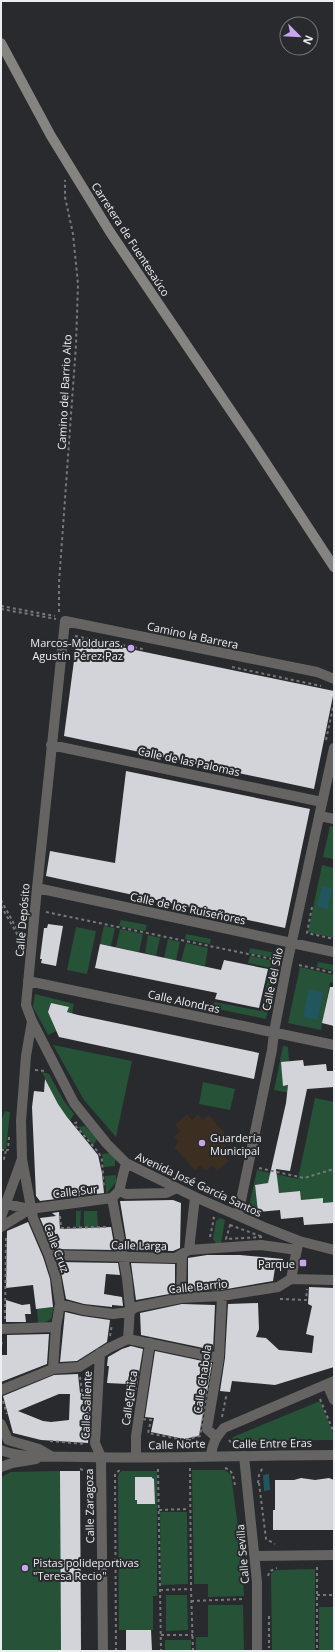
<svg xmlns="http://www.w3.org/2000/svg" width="335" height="1652" viewBox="0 0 335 1652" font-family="'Open Sans',sans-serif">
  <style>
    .education { fill: #3d2e22 }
    .green { fill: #265338 }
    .water { fill: #22565e }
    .building { fill: #d2d4d9; fill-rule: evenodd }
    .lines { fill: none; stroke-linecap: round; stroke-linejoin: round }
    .path { stroke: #76787b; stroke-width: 2; stroke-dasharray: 3 3; stroke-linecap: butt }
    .minor { stroke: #656462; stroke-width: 10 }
    .tertiary { stroke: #656462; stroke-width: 10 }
    .secondary { stroke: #868481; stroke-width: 10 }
    .poi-dot { fill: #c7a6f0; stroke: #282a2d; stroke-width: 1.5 }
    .labels { text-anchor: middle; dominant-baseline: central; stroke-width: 4; stroke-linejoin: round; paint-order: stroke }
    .street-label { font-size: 11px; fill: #ecedf0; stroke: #282a2d }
    .poi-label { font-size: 11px; fill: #ecedf0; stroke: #282a2d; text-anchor: end }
  </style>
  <rect width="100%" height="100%" fill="#282a2d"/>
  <path class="education" d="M187 1114 192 1120 198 1114 203 1120 209 1115 230 1139 225 1144 230 1150 224 1155 229 1161 217 1171 212 1165 206 1171 201 1165 195 1170 174 1147 179 1142 174 1136 181 1131 175 1125Z"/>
  <path class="green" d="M330 826 334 827V859L323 857Z
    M322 865 334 868V938L308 932Z
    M121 920 147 925 145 931 119 926Z
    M104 926 115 928 111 946 100 944Z
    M76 927 96 931 87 974 67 970Z
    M120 929 143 934 139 952 116 947Z
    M186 934 211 939 210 944 185 939Z
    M148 935 160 938 156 956 145 953Z
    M168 939 180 942 176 960 164 958Z
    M186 943 208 948 205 966 181 961Z
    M250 948 280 954 279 959 249 953Z
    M250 956 278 962 266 1019 213 1008 214 1002 261 1011 270 968 248 963Z
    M318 962 334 965V971L317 967Z
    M300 967 334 975V983L330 982 321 1030 288 1023Z
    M35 994 74 1004 72 1013 67 1012 69 1007 51 1003 48 1012 56 1031 48 1035 33 1007Z
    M53 1045 132 1061 116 1137 84 1100Z
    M283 1046 288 1047 289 1061 284 1086 294 1085 306 1089V1096L274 1090Z
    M42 1072 49 1074 64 1101 74 1114 70 1121 57 1103Z
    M203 1082 235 1089 230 1110 199 1104Z
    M315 1098 334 1102V1202L323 1203 322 1198 301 1200 300 1191 279 1193 277 1182 255 1185 258 1212 262 1211V1217L248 1210 257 1170 298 1179Z
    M5 1111 10 1112 6 1149H1V1121Z
    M85 1126 97 1139 93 1145 78 1127Z
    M110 1153 115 1158V1166L104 1167 102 1154Z
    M116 1175V1182L106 1194 105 1176Z
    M76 1211H81L80 1227H76Z
    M84 1211H97L98 1227H84Z
    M220 1218 225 1220 221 1243H216L213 1239 216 1221Z
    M54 1307 51 1319 42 1324 38 1323 37 1309Z
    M320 1401 334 1436V1440L232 1441 233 1437Z
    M192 1470H225L231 1475 241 1549 244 1596 208 1597V1584H194Z
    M60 1471 61 1651H1V1477L11 1472Z
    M122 1471H157V1596H153V1630H119L118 1477 119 1473Z
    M160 1512H187L188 1584 161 1585Z
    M315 1569V1651H272L271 1574 273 1571 278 1570Z
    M166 1595H187L188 1630 166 1631Z
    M208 1605H243L244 1651H196V1637H208Z
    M319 1607H334V1651H319Z
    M165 1640H191V1651H165Z"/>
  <path class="water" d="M322 886 332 888 328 909 317 907Z
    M309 989 323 992 318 1020 303 1017Z
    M269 1474 270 1490 264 1491 263 1475Z"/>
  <path class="building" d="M77 638 334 691 314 789 64 736Z
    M126 771 310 809 285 928 46 876 50 851 115 863Z
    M48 924 63 926 56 966 41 963 42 959H40L44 928H47Z
    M100 944 221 970 224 960 268 969 259 1008 215 999 217 993 95 968Z
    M330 987H334V1026L322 1023Z
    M51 1003 69 1007 67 1012 78 1015 259 1053 254 1079 59 1037 48 1012Z
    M303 1060 304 1066 326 1064 327 1071H334V1087L307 1089 290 1171 276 1169 279 1193 300 1191 301 1200 323 1198V1203L334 1202V1223L304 1225 303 1217 281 1219 280 1210 258 1212 255 1185 268 1183 286 1103 288 1085 283 1086 281 1062Z
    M45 1079 58 1104 67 1117 98 1155 102 1173 104 1193 40 1201 36 1196 32 1107 34 1091 44 1092Z
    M173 1200 181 1203 180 1248 173 1251 128 1250 120 1201Z
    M59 1212 60 1229 111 1227 115 1250 53 1249 40 1218 56 1216 52 1213Z
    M28 1222 43 1257 50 1279 53 1307 36 1309 33 1285 6 1288 7 1231Z
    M207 1255H240L283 1259 282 1268H275L273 1281 221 1290 188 1291V1258Z
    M58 1262 118 1263 120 1275 106 1274 104 1294 122 1297 123 1306 112 1305V1307L84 1304 66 1299 62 1277Z
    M131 1263 175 1264V1293L136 1300Z
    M309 1287 334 1288V1367L275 1385 232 1381 230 1392 220 1391 225 1358 228 1304 258 1303 259 1329 256 1337 266 1338 279 1350 312 1353 314 1336 306 1334 312 1306 308 1304Z
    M6 1300 22 1305 30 1304 31 1314H25L26 1322H6Z
    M182 1304 215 1305 213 1350 141 1335 140 1313Z
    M65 1312 82 1316 110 1320 107 1342 77 1361 60 1362Z
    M49 1334 47 1364 1 1382V1355H7V1335Z
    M131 1346 143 1349 134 1403 125 1401 127 1384 107 1383 109 1366H107L108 1357 122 1349Z
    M155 1351 212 1363 199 1436 184 1439 151 1432 154 1418 145 1417Z
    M78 1374 80 1393H91L88 1443 41 1440 13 1433 3 1396 54 1375ZM59 1394H70L69 1420 51 1422 43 1421 18 1411Z
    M60 1471H80L81 1651H61Z
    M135 1477H152V1478L154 1479 155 1504H137V1500H135Z
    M301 1478 315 1480 329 1478 334 1480V1530H273V1510H275V1480H294Z
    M126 1630H151L152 1651H126Z"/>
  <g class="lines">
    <path class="path" d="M1 606 55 616
      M1 609 56 619
      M59 612V583L76 345 78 284 73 234 65 197V180
      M75 636 143 649
      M232 667 321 686
      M326 740 334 703
      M1 900 19 933 22 934
      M1 906 21 941
      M312 907 307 933 334 939
      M46 912 277 960
      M299 965 334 973
      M35 1070 45 1071
      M77 1122 74 1124 99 1153 102 1160 104 1188
      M1 1150H6L4 1159H1
      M6 1150H8L9 1137
      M259 1168 304 1178 334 1169
      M60 1216 61 1228 106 1227
      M230 1225 263 1237 226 1239Z
      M210 1237 214 1218 212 1217
      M280 1299 306 1300 307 1289
      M5 1319 6 1237
      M110 1336 112 1324
      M1 1345 3 1340
      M151 1347 212 1361 200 1436 184 1440 148 1433 151 1420 142 1419Z
      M80 1377 82 1391H87
      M320 1399 334 1433
      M3 1401 7 1414
      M222 1417 226 1397H223
      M190 1439V1447
      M229 1440 232 1444H246
      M50 1441 85 1444
      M190 1468 191 1589 193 1651
      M225 1468C234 1471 234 1479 235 1487
      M80 1469 86 1471 90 1474
      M158 1469 161 1651
      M258 1483 259 1475 263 1467
      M259 1483 266 1539 275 1544
      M159 1510 189 1509
      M317 1567V1651
      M268 1576 270 1571 277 1568
      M160 1590 191 1589
      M317 1595H334
      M191 1601 245 1599
      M269 1616V1648
      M161 1635H193
      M116 1651 115 1474 121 1469"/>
    <path class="minor" d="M334 679 317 672 65 621 37 888 26 1005 32 1021 74 1103 107 1144 126 1163 195 1197 266 1228 299 1241 334 1250
      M51 745 322 802
      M320 816 334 819
      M37 888 334 952
      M28 981 334 1045
      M22 1159 33 1218 49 1255 56 1278 60 1304 56 1327 53 1369
      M119 1191 126 1194 166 1193 177 1188
      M112 1198 127 1278 130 1308 128 1339
      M5 1204 30 1209 112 1198 119 1191 126 1163
      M238 1215 272 1050 274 1032 287 964 334 748
      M1 1217 22 1159 21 1121 26 1056 32 1021
      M1 1227 30 1209
      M189 1250 195 1197
      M49 1255 175 1258 189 1250 261 1245 297 1250
      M291 1279 298 1244
      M181 1298 182 1254
      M60 1304 83 1310 113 1314 129 1312 136 1307 181 1298 222 1296 278 1287 291 1279 334 1280
      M1 1329 56 1327
      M100 1353 95 1443 101 1457 103 1651
      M327 1384 334 1400
      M1 1390 53 1369 79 1367 109 1348 128 1339 219 1358
      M1 1424 8 1440 39 1449 51 1456
      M216 1437 207 1429 219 1358 222 1296
      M211 1456C212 1444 216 1437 224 1428L334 1381
      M244 1456 257 1582V1651
      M136 1457V1436L150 1343
      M255 1556 334 1555"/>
    <path class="tertiary" d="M1 1450C22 1459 61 1456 85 1457 168 1459 251 1455 334 1455
      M1 1467 12 1463 36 1459"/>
    <path class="secondary" d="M1 43 51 136 110 232 252 442 334 567"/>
  </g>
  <g class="poi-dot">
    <circle cx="131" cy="648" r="4"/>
    <circle cx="202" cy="1143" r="4"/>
    <rect x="299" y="1259" width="8" height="8" rx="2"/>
    <circle cx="25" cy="1568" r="4"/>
  </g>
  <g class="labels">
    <g class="street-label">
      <text transform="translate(131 239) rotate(57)">Carretera de Fuentesaúco</text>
      <text transform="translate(64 392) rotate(-87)">Camino del Barrio Alto</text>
      <text transform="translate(193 635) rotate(12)">Camino la Barrera</text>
      <text transform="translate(189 761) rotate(12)">Calle de las Palomas</text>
      <text transform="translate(188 908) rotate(12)">Calle de los Ruiseñores</text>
      <text transform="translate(22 920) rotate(-85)">Calle Depósito</text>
      <text transform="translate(272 979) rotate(-78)">Calle del Silo</text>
      <text transform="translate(184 1001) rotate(12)">Calle Alondras</text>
      <text transform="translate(199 1184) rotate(25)">Avenida José García Santos</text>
      <text transform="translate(75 1191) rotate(-7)">Calle Sur</text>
      <text transform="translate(139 1245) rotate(1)">Calle Larga</text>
      <text transform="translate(57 1248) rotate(69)">Calle Cruz</text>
      <text transform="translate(198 1286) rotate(-6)">Calle Barrio</text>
      <text transform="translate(202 1379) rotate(-82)">Calle Chabola</text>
      <text transform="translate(129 1398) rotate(-82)">Calle Chica</text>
      <text transform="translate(86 1405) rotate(-88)">Calle Saliente</text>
      <text transform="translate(272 1443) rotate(-1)">Calle Entre Eras</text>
      <text transform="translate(177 1444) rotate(-2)">Calle Norte</text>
      <text transform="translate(89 1506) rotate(-91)">Calle Zaragoza</text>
      <text transform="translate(242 1554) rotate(-95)">Calle Sevilla</text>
    </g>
    <g class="poi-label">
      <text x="123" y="642">Marcos-Molduras.<tspan x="123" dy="13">Agustín Pérez Paz</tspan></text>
      <text x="210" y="1137" text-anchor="start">Guardería<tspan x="210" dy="13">Municipal</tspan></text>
      <text x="295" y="1263">Parque</text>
      <text x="33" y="1562" text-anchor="start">Pistas polideportivas<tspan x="33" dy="13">"Teresa Recio"</tspan></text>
    </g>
  </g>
  <rect width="335" height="1652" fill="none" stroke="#ecedf0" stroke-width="4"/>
  <g transform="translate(299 36) rotate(114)"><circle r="19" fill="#282a2d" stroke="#76787b"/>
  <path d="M0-3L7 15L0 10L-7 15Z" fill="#c7a6f0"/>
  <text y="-6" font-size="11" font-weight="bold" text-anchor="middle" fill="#ecedf0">N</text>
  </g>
</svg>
